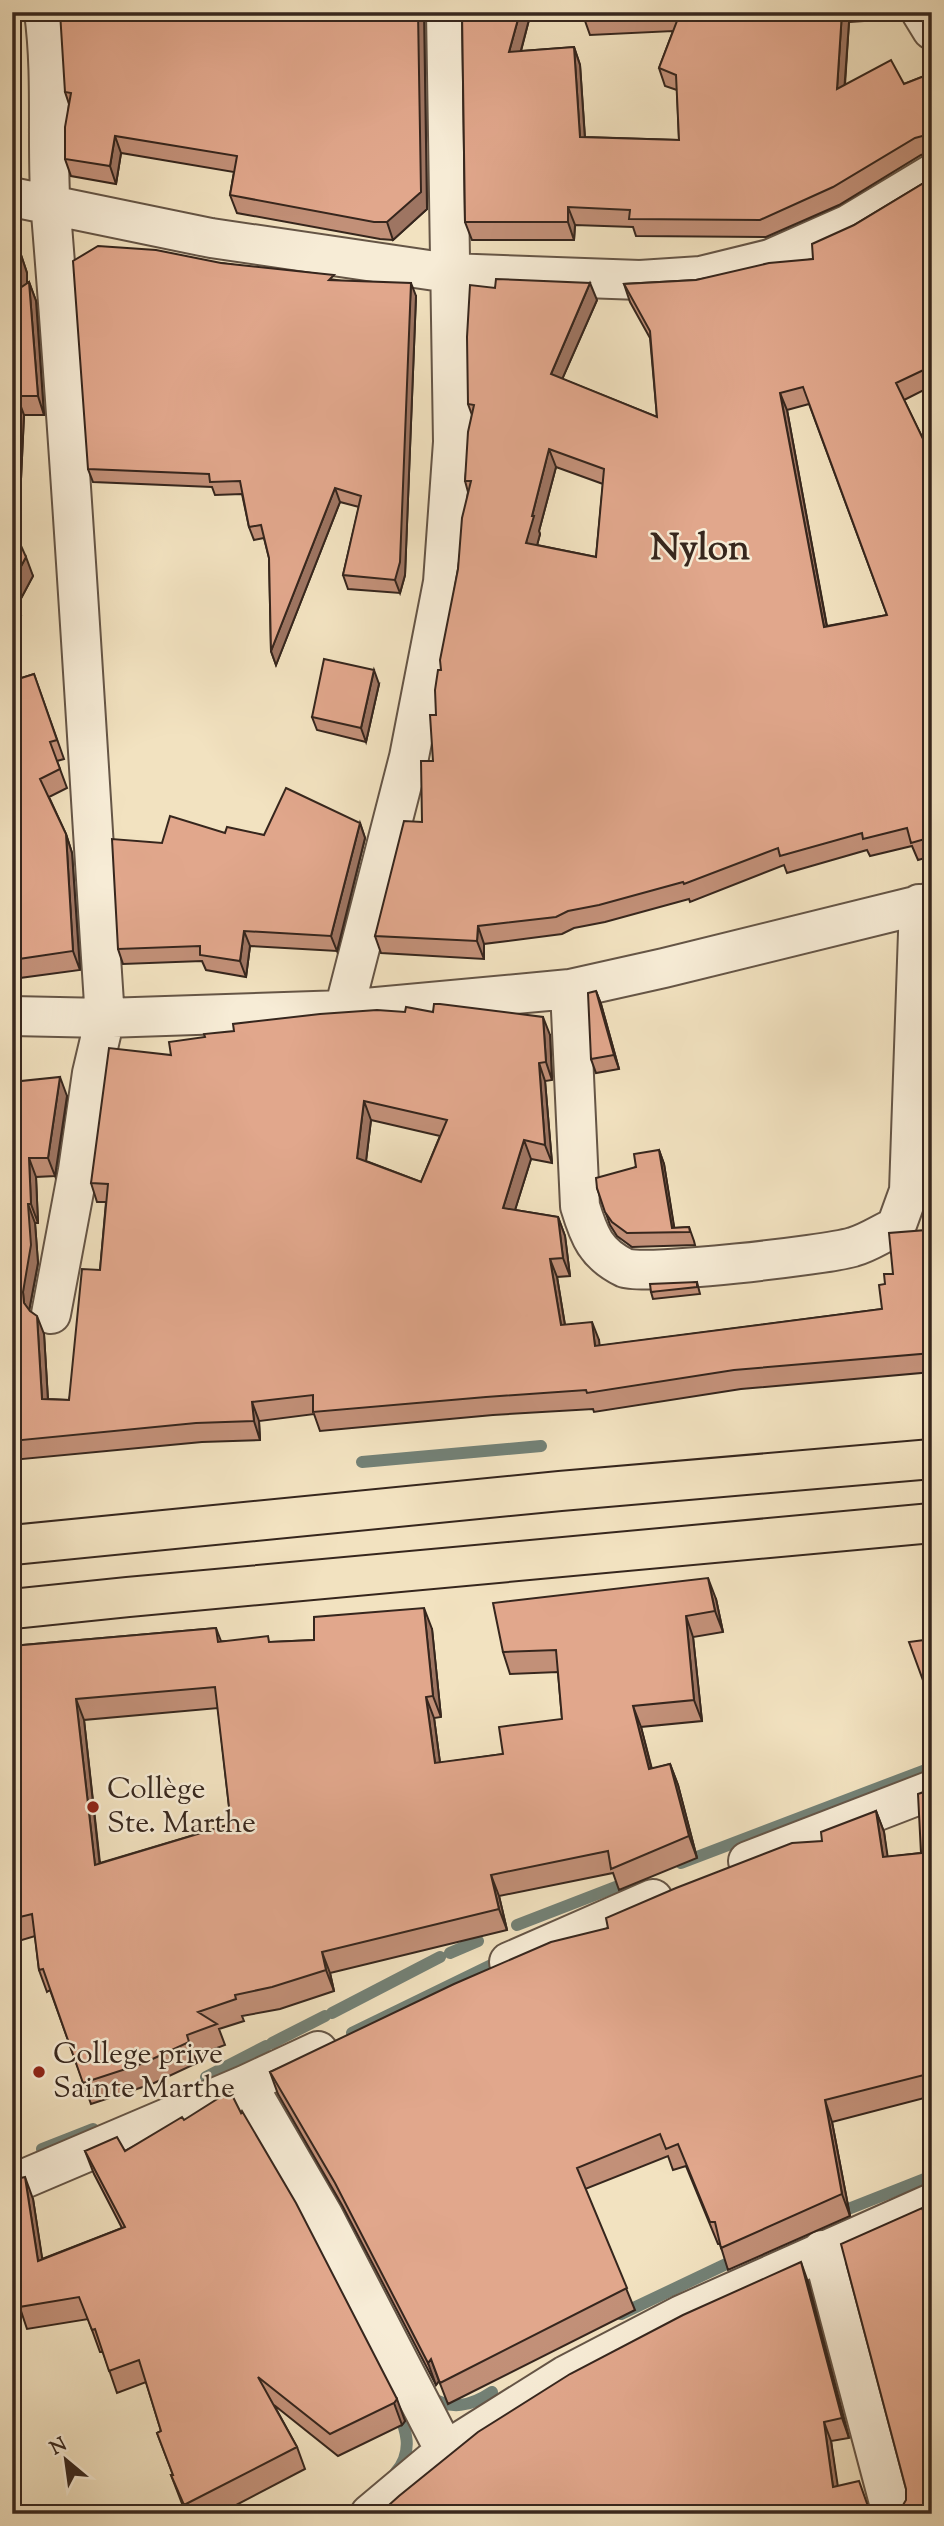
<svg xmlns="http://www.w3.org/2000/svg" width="944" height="2526" viewBox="0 0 944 2526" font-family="'Sorts Mill Goudy',serif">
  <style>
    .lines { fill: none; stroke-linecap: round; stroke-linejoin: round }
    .stream { stroke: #738176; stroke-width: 12 }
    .minor-casing { stroke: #655546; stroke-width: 42 }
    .major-casing { stroke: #36261d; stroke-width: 42 }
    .minor { stroke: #f7ecd6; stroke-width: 38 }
    .major { stroke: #f2e2c0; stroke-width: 38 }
    .wall { fill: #c29078; stroke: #36261d; stroke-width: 2; fill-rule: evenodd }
    .shaded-wall { fill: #9e7562; stroke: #36261d; stroke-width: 2 }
    .building { fill: #e1a78c; stroke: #36261d; stroke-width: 2; fill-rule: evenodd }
    .poi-dot { fill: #8f2418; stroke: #f7ecd6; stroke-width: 2.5 }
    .labels { text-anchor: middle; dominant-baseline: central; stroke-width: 5; stroke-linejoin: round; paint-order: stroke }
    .poi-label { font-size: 30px; fill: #36261d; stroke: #f7ecd6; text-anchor: start }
    .district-label { font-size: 37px; font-weight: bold; fill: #36261d; stroke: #f7ecd6 }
  </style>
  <rect width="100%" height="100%" fill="#f2e2c0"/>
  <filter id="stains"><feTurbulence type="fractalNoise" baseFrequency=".00286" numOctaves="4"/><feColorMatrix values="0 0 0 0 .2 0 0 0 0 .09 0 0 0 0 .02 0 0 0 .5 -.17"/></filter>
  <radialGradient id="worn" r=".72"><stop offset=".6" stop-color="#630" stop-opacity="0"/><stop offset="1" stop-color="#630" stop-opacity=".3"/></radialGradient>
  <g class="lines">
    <path class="stream" d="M362 1462 541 1446
      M681 1863 928 1769
      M517 1925 631 1881
      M450 1953 478 1941
      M332 2013 440 1957
      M352 2033 506 1958
      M272 2043 325 2016
      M206 2077 266 2046
      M42 2149 93 2129
      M833 2215 932 2176
      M621 2314 741 2257
      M429 2396C451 2411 471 2406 492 2392
      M396 2472C414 2451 406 2430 397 2407"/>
    <defs>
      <path id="minor" d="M44 12C53 79 46 147 51 213 73 481 87 750 105 1018L92 1073 78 1170 51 1314
        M921 12 932 30
        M12 197 211 238 449 273 640 280 701 276 770 259 849 224 932 174
        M570 989 580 1206C589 1236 596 1254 625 1268 644 1276 827 1255 853 1247 868 1243 882 1233 896 1227L909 1191 919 904
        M344 1010 409 757 443 582 453 442 446 12
        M12 1016 105 1018 344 1010 570 989 664 968 932 902
        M748 1861 932 1790
        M509 1962 653 1899
        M247 2084 323 2215 445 2451
        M12 2184 247 2084 318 2051
        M822 2250 892 2514
        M370 2514 445 2451 566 2375 681 2315 932 2203"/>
      <path id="major" d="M12 1545 560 1491 932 1459
        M12 1609 128 1597 932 1523"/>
    </defs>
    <use href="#minor" class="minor-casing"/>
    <use href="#major" class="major-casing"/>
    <use href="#minor" class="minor"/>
    <use href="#major" class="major"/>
  </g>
  <path class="wall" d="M424 12 427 209 393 240 380 239 237 213 230 195 234 172 121 153 116 184 71 176 65 159 69 104 65 92Z
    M462 12H531L521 51 574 47 580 65 585 137 679 140 677 90 665 86 659 68 673 31 590 35 584 18 583 12H877L878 20 849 22 845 85 904 84 932 73V152L921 155 839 205 766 237 636 236 633 227 575 225 574 240H472L465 222Z
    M932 178V386L904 400 923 439 932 435V856L918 860 912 846 870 856 867 850 787 873 784 865 690 902 689 899 605 922 574 928 562 934 484 944V959L381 953 375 936 422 822 433 761 441 670 458 569 468 492 465 481 472 415 468 404 597 300 562 379 657 417 650 338 630 302 624 284 696 280 813 259 854 225ZM809 404 887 615 827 626 787 410ZM556 467 603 484 596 557 537 545 540 534 539 531Z
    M12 254 21 255 27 273V283L29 282 36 301 44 415H24L21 479H12Z
    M221 263 336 280 416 296 405 575 400 593 348 589 343 575 359 507 340 502 276 665 271 651 269 558 264 538 254 540 249 527 242 494 215 495 212 487 93 482 88 469Z
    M12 539 33 576 18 604 21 615 12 617Z
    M34 674 64 759 57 761 67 788 49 797 66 834 72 853 80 970 12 979V681Z
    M379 684 366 742 317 730 312 717Z
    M360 823 365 838 337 951 250 946 246 977 206 970 202 961 123 964 118 949 162 843 225 833 264 835Z
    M596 991 601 1004 619 1069 596 1073 591 1059Z
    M12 1028 20 1047 18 1081 67 1096 55 1176 36 1177 38 1223H35L38 1263 29 1311 44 1334 48 1399 69 1400 100 1270 106 1202H97L91 1183 171 1055 550 1035 552 1080 545 1081 552 1163 531 1159 515 1210 558 1217 565 1236 570 1276 557 1277 565 1325 599 1340V1346L882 1309 885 1284 926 1230 929 1189 932 1174V1372L741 1389 594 1412 593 1409 493 1415 320 1431 314 1414 259 1421 260 1440 202 1442 12 1460ZM371 1120 440 1136 421 1182 366 1161Z
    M659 1150 664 1164 674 1228 689 1227 694 1241 695 1245 632 1247 617 1236 610 1225 597 1188 636 1167Z
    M697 1282 700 1294 653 1299 651 1292Z
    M716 1599 723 1632 693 1637 702 1721 641 1727 652 1769 670 1764 678 1785 697 1858 619 1890 613 1873 499 1896 507 1930 330 1973 334 1991 280 2009 242 2016 244 2021 219 2029 225 2045 195 2056 197 2063 152 2084 91 2104 50 1990 47 1992 39 1970 35 1936 12 1943V1797H18L12 1646 216 1628 221 1641 271 1642 314 1640 432 1629 441 1717 434 1718 440 1763 503 1754 562 1719 558 1672 510 1674 503 1652ZM218 1708 231 1824 100 1863 84 1720Z
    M932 1789V2096L832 2122 850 2216 728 2270 720 2244H718L686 2166 673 2170 668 2156 585 2189 635 2310 448 2404 439 2381 436 2385 342 2205 278 2094 270 2072 608 1928 822 1841 876 1811 884 1832 887 1857 921 1853Z
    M241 2113 405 2421 402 2425 338 2456 274 2405 297 2447 305 2469 219 2514H186L171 2475H173L157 2433 161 2431 146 2382 117 2393 103 2352H100L88 2319 27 2329 18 2302 12 2304V2180L33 2199 42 2259 122 2228 94 2174 85 2151H125L184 2120Z
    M808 2282 849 2438 831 2441 837 2486 869 2509 379 2514Z"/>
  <path class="shaded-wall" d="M418 12H424L427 209 393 240 387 222Z
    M520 12H531L516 69 509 52Z
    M842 12H845L849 22 843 107 837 89Z
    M574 47 580 65 586 155 580 137Z
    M115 136 121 153 116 184 110 166Z
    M568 207 575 225 574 240 568 222Z
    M21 255 27 273V306L20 288Z
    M29 282 36 301 44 415 38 396Z
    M411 283 416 296 405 575 400 593 395 580Z
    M590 283 597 300 557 391 551 374Z
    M780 393 787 410 830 644 824 627Z
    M17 396 24 415 21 479 14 460Z
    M549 449 556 467 539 531 540 534 533 561 526 543 532 516Z
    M335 488 340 502 276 665 271 651Z
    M26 557 33 576 18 604 21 615 14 596 12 583Z
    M374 670 379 684 366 742 361 728Z
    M360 823 365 838 337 951 331 936Z
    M66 834 72 853 80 970 73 951Z
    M478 926 484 944V959L477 941Z
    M244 931 250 946 246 977 240 961Z
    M596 991 601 1004 619 1069 614 1055Z
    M543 1017 550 1035 552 1080 546 1062Z
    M13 1028 20 1047 17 1101 12 1089Z
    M539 1063 545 1081 552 1163 545 1145Z
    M60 1077 67 1096 55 1176 48 1158Z
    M364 1101 371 1120 364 1177 357 1158Z
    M524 1140 531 1159 510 1226 503 1208Z
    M659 1150 664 1164 675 1232 672 1228Z
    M29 1158 36 1177 38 1223 31 1204Z
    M28 1204 35 1223 38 1263 29 1311 24 1303 23 1292Z
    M558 1217 565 1236 570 1276 563 1258Z
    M550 1259 557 1277 568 1344 561 1325Z
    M37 1316 44 1334 49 1418 42 1399Z
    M592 1322 599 1340 602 1365 595 1346Z
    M252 1402 259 1421 260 1440 254 1421Z
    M708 1578 716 1599 723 1632 715 1611Z
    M424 1608 432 1629 441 1717 433 1696Z
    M686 1616 693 1637 702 1721 694 1700Z
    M426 1697 434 1718 443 1785 435 1763Z
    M76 1699 84 1720 102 1886 95 1865Z
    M633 1706 641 1727 657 1791 649 1769Z
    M670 1764 678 1785 697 1858 689 1836Z
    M876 1811 884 1832 891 1879 883 1857Z
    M491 1875 499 1896 507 1930 499 1909Z
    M322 1952 330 1973 334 1991 326 1970Z
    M825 2100 832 2122 850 2216 842 2194Z
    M25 2177 33 2199 46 2283 38 2261Z
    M801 2262 808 2282 849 2438 842 2418Z
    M431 2359 439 2381 436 2385 428 2363Z
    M397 2399 405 2421 402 2425 394 2403Z
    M824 2422 831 2441 841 2507 833 2487Z"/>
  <path class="building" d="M60 12H418L421 192 387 222H374L230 195 237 156 115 136 110 166 65 159V127L71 93 65 92Z
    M462 12H520L509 52 574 47 580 137 679 140 676 75 659 68 680 13 584 18 583 12H842L837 89 891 60 904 84 932 73V136L926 135 915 138 833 187 760 220 629 219 630 210 568 207V222H465Z
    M932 178V366L896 383 923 439 932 435V837L911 843 907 828 863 839 862 833 780 856 778 848 684 884 683 882 599 905 568 911 556 917 478 926 477 941 375 936 404 821 422 822 421 761H433L430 715H436L435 690 438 670H441L440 660 458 569 462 518 471 481H465L468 432 474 405 468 404 467 337 470 285 495 288 496 279 590 283 551 374 657 417 650 331 624 284 696 280 769 263 813 259 812 244 854 225ZM803 387 887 615 824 627 780 393ZM549 449 604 469 596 557 526 543 534 516H532Z
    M98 246 156 250 221 263 334 275 329 280 411 283 400 562 395 580 343 575 361 496 335 488 271 651 269 558 261 525 249 527 240 481 210 482 209 474 88 469 73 261Z
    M12 254 21 255 20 288 29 282 38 396H17L14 460H12Z
    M17 537 26 557 12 583V539Z
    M324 659 374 670 361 728 312 717Z
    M34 674 57 740 50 742 60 769 40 779 66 834 73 951 12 960V681Z
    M286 788 360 823 331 936 244 931 240 961 200 955V946L118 949 112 839 162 843 170 816 225 833 227 827 264 835Z
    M596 991 614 1055 591 1059 588 993Z
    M434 1004H440L543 1017 546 1062 539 1063 545 1145 524 1140 503 1208 558 1217 563 1258 550 1259 561 1325 592 1322 595 1346 882 1309 879 1285 885 1284 884 1274H893L889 1233 926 1230V1190L929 1189 932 1174V1353L734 1370 587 1393 586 1390 486 1397 313 1412V1395L252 1402 254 1421 196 1423 12 1441V1082L60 1077 48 1158H29L31 1204H28L31 1245 23 1292 24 1303 30 1311 37 1316 42 1399 69 1400 82 1269 100 1270 108 1184 91 1183 109 1048 171 1055 169 1042 205 1037 204 1034 234 1031 233 1024 320 1014 377 1010 405 1012 406 1007 433 1012ZM364 1101 447 1120 421 1182 357 1158Z
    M930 1005H932V1035H929Z
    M932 1105V1129H930Z
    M659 1150 672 1228 689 1227 690 1232 627 1233 612 1222 605 1212 597 1188 596 1178 636 1167 634 1154Z
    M697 1282V1287L651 1292 650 1284Z
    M708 1578 715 1611 686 1616 694 1700 633 1706 649 1769 670 1764 689 1836 611 1869 608 1851 491 1875 499 1909 322 1952 326 1970 272 1987 235 1995 236 1999 198 2012 217 2024 187 2035 189 2042 144 2063 83 2083 43 1969 39 1970 32 1914 12 1919V1797H18L12 1748V1646L216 1628 218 1642 268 1636 269 1642 314 1640V1617L424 1608 433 1696 426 1697 435 1763 503 1754 499 1727 562 1719 556 1650 503 1652 493 1603ZM215 1687 231 1824 95 1865 76 1699Z
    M932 1639V1705L909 1642Z
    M932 1789V2073L825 2100 842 2194 721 2248 715 2222H710L678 2144 666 2149 660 2134 577 2168 627 2288 440 2383 431 2359 428 2363 335 2183 270 2072 454 1984 551 1942 608 1928 606 1918 676 1888 792 1843 822 1841 821 1832 876 1811 883 1857 921 1853 918 1794Z
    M230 2091 241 2113 242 2111 296 2203 397 2399 394 2403 330 2434 258 2377 297 2447 184 2505 171 2475H173L157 2433 161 2431 139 2360 109 2371 95 2329 92 2330 79 2297 19 2307 13 2280H12V2180L25 2177 38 2261 125 2227 85 2151 117 2137 125 2151 182 2117 184 2120Z
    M922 2208 926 2219 932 2217V2514H893L900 2510 906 2500V2489L841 2244Z
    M801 2262 842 2418 824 2422 833 2487 859 2481 869 2509 876 2514H379L399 2496 478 2432 570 2374 683 2315Z"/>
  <g class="poi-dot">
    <circle cx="93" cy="1807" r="7"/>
    <circle cx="39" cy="2072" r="7"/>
  </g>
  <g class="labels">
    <g class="poi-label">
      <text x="107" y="1790">Collège<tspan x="107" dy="34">Ste. Marthe</tspan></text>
      <text x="53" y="2055">College prive<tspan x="53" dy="34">Sainte Marthe</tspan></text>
    </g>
    <g class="district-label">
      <text x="700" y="550">Nylon</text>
    </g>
  </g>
  <rect width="944" height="2526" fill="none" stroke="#f2e2c0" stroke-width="42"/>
  <rect x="14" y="14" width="916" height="2498" fill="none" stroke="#36261d" stroke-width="3.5"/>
  <rect x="21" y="21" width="902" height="2484" fill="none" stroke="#36261d" stroke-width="2"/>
  <g transform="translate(66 2460) rotate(331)" stroke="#f7ecd6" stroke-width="5" paint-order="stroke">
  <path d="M0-5L12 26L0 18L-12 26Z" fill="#36261d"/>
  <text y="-10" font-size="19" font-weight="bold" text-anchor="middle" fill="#36261d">N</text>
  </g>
  <rect width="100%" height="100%" filter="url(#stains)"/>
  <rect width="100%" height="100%" fill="url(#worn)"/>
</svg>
